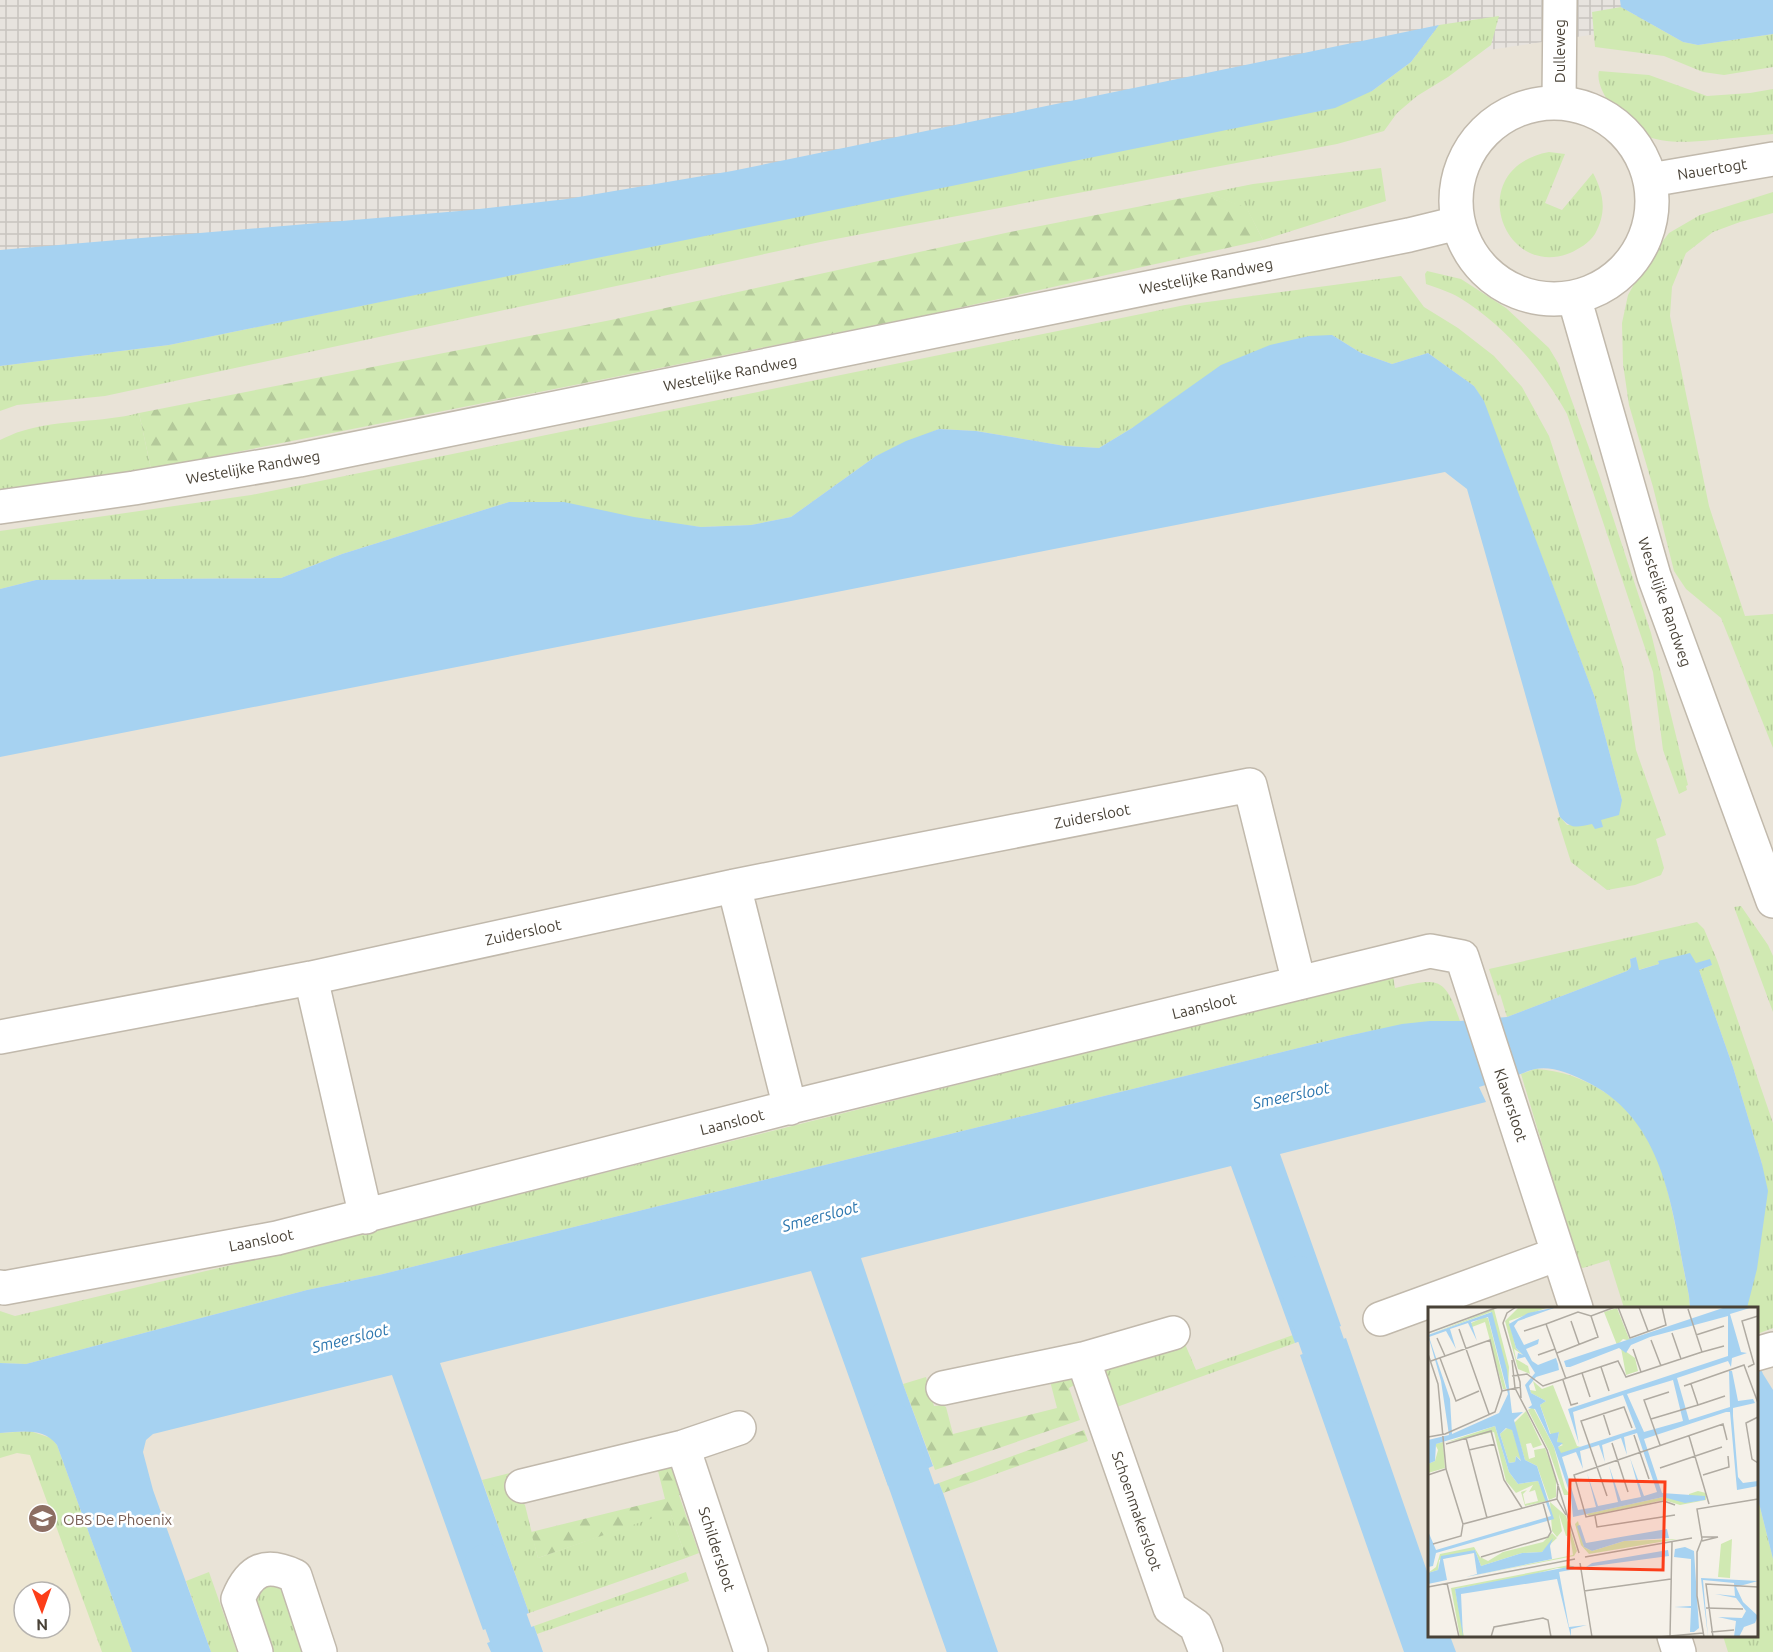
<svg xmlns="http://www.w3.org/2000/svg" width="1773" height="1652" viewBox="0 0 1773 1652" font-family="Ubuntu,sans-serif">
  <style>
    .residential { fill: #e9e3d7; fill-rule: evenodd }
    .industrial { fill: url(#industrial-grid) }
    .education { fill: #eee7d3; fill-rule: evenodd }
    .grass { fill: url(#grass-tufts) }
    .forest { fill: url(#forest-firs) }
    .water { fill: #a6d2f1 }
    .lines { fill: none; stroke-linecap: round; stroke-linejoin: round }
    .canal { stroke: #a6d2f1; stroke-width: 44 }
    .minor-casing { stroke: #c1b9ac; stroke-width: 36 }
    .tertiary-casing { stroke: #c1b9ac; stroke-width: 36 }
    .minor { stroke: #fff; stroke-width: 33 }
    .tertiary { stroke: #fff; stroke-width: 33 }
    .labels { text-anchor: middle; dominant-baseline: central; stroke-width: 5; stroke-linejoin: round; paint-order: stroke }
    .street-label { font-size: 15px; fill: #494237; stroke: #fff }
    .education-label { font-size: 15px; fill: #785e54; stroke: #fff; text-anchor: start }
    .water-label { font-size: 16px; font-style: italic; fill: #2d77af; stroke: #fff }
    .inset-road { fill: none; stroke: #b0aba2; stroke-width: 1.5 }
    .view { fill: #fc3e19; fill-opacity: 0.15; stroke: #fc3e19; stroke-width: 3 }
    .inset-edge { fill: none; stroke: #494237; stroke-width: 3 }
  </style>
  <defs>
    <pattern id="industrial-grid" width="8" height="8" patternUnits="userSpaceOnUse" patternTransform="scale(1.5)"><rect width="8" height="8" fill="#e7e3de"/><path d="M0 4h8M4 0v8" fill="none" stroke="#c8c4bf"/></pattern>
    <pattern id="grass-tufts" width="24" height="20" patternUnits="userSpaceOnUse" patternTransform="scale(1.5)"><rect width="24" height="20" fill="#d0e9b2"/><path d="M3 7l-1-3M5 7V3M7 7l1-3M15 17l-1-3M17 17v-4M19 17l1-3" fill="none" stroke="#b4c99a"/></pattern>
    <pattern id="forest-firs" width="22" height="20" patternUnits="userSpaceOnUse" patternTransform="scale(1.5)"><rect width="22" height="20" fill="#d0e9b2"/><path d="M5 1l3.5 6h-7zM16 11l3.5 6h-7z" fill="#b4c99a"/></pattern>
  </defs>
  <rect width="100%" height="100%" fill="#f5f1e9"/>
  <path class="residential" d="M0 0H1773V1652H0ZM1430 1308H1756V1636H1430ZM24 1592H60V1628H24Z"/>
  <path class="industrial" d="M0 0H1773V8L1285 80 0 314Z"/>
  <path class="education" d="M21 1432 132 1652H0V1433ZM24 1592H60V1628H24Z"/>
  <path class="grass" d="M1621 7 1683 42 1698 45 1773 34V67L1724 75 1703 72 1664 56 1595 47 1592 12Z
    M1499 16 1491 45 1448 77 1417 96 1397 113 1384 131 1337 144 825 241 105 396 17 405 0 411V366L169 345 1225 129 1372 91 1411 62 1439 25Z
    M1599 71 1649 75 1707 96 1750 93 1773 89V134C1753 136 1733 138 1713 140 1671 144 1636 145 1610 105 1605 96 1596 82 1599 71Z
    M1549 152 1565 154 1545 203 1562 210 1593 173C1604 194 1607 212 1595 234 1589 243 1579 249 1570 253 1502 280 1463 168 1549 152Z
    M1381 168 1386 201 1263 240 1247 209 1208 193 1253 184Z
    M1773 192V213L1740 222 1713 232 1686 253 1672 287 1670 316 1709 506 1745 616 1773 614V748L1721 618 1686 589 1674 571 1653 487 1629 405 1623 364 1622 323 1628 295 1646 263 1669 233 1700 215Z
    M1427 271 1461 279 1506 308 1549 348 1558 363 1599 475 1651 633 1688 785 1686 786 1687 790 1679 794 1663 750 1653 672 1567 414C1543 370 1504 325 1460 298 1450 292 1437 288 1426 284L1425 274Z
    M1401 276 1424 307 1458 328 1494 356 1522 387 1549 436 1623 666 1636 750 1666 835 1656 839 1664 868 1661 875 1635 885 1607 890 1571 862 1557 818 1560 817 1567 825 1593 824 1602 827 1600 820 1622 800 1595 698 1483 401 1474 386 1428 353 1392 364 1361 353 1332 335 1132 428 1099 448 1065 446 976 431 939 429 876 456 791 517 751 525 701 527 509 502 342 554 281 578 36 580 0 589V531L251 495 1185 305Z
    M139 413 151 469 0 491V440C7 437 14 433 22 431 60 419 101 423 139 413Z
    M1741 906 1768 945 1773 956V1012L1734 907Z
    M1697 922 1704 929 1717 960 1773 1123V1328L1757 1334 1756 1308H1747L1762 1164 1733 1067 1699 970 1712 965 1658 961 1659 964 1638 970 1636 957 1630 959 1631 967 1627 971 1507 1017 1500 994 1498 996 1489 969Z
    M1393 976 1395 988C1439 977 1445 977 1460 1021 1421 1021 1385 1028 1347 1036L379 1275 307 1290 26 1364 0 1363V1311L15 1316 295 1250Z
    M1535 1069C1585 1071 1635 1104 1655 1151 1672 1194 1679 1250 1689 1296L1690 1308H1624L1609 1260 1583 1268 1579 1267 1521 1074Z
    M1293 1335 1295 1343 1114 1408 1104 1370 1112 1363 1185 1344 1196 1370Z
    M30 1431 51 1438 57 1445 132 1652H102L30 1455 17 1453 0 1458V1433Z
    M510 1473 517 1503H523L525 1505 538 1558 670 1511 686 1558 529 1613 482 1480Z
    M1757 1495 1773 1559V1652H1728L1723 1636H1756Z
    M209 1572 237 1652H211L186 1581Z
    M686 1572 689 1581 537 1634 534 1626Z
    M281 1584 305 1652H269L251 1593 257 1585Z"/>
  <path class="forest" d="M1208 193 1247 208 1263 240 927 315 151 469 139 413 611 320 1010 232Z
    M1068 1376 1076 1384 1069 1388 1080 1420 935 1470 903 1384 926 1377 934 1406 942 1405 946 1407 953 1434 1057 1408 1050 1381Z
    M1084 1430 1088 1441 943 1493 939 1483Z
    M666 1467 674 1469 686 1493 679 1495 699 1553 686 1558 670 1512 538 1558 531 1532 665 1499 658 1471 659 1469Z"/>
  <path class="water" d="M1620 0H1773V34L1698 45 1683 42 1621 7Z
    M1439 25 1411 62 1372 91 1335 108 169 345 0 366V250L471 210 567 199 732 171Z
    M1332 335 1361 353 1392 364 1428 353 1474 386 1484 401 1595 698 1622 800 1619 815 1601 820 1603 827 1595 829 1592 824C1577 827 1572 830 1560 817L1467 489 1445 472 0 757V589L36 580 281 578 342 554 509 502H564L634 517 701 527 751 525 791 517 876 456 906 441 939 429 976 431 1065 446 1099 448 1132 428 1221 365 1270 345 1309 336Z
    M1690 953 1696 963 1710 959 1712 965 1699 970 1733 1067 1762 1164 1768 1191 1757 1269 1747 1308H1690L1689 1296C1672 1215 1668 1119 1583 1080 1569 1073 1552 1066 1535 1069 1530 1070 1524 1073 1518 1075 1505 1079 1492 1083 1479 1087L1486 1102 1280 1154 1341 1326 1295 1343 1231 1166 861 1258 903 1384 933 1466 888 1486 811 1271 440 1363 529 1613 483 1630 392 1375 153 1434 146 1440 143 1452 153 1490 211 1652H132L57 1445C43 1427 21 1432 0 1433V1363L26 1364 307 1290 379 1275 1347 1036 1402 1024 1430 1021H1460L1507 1017 1627 971 1631 967 1630 959 1636 957 1639 970 1659 964 1658 961Z
    M1346 1338 1429 1577 1430 1636H1450L1456 1652H1404L1300 1355Z
    M1756 1357 1763 1374 1773 1390V1559L1757 1495Z
    M939 1483 943 1493 998 1652H949L894 1499Z
    M534 1626 543 1652H491L487 1643Z"/>
  <g class="lines">
    <path class="canal" d="M1299 1278 1343 1402
      M889 1422 970 1652
      M486 1566 517 1652"/>
    <defs>
      <path id="minor" d="M1559 102 1560 0
        M734 886 790 1108
        M311 978 366 1217
        M0 1037 311 978 734 886 1250 785 1299 983
        M0 1287 4 1288 277 1238 786 1108 1430 951 1462 957 1576 1308
        M1380 1319 1558 1254
        M1756 1354 1773 1349
        M1083 1359 1170 1608 1196 1626 1206 1652
        M943 1388 1083 1359 1173 1333
        M683 1447 751 1652
        M522 1486 683 1447 739 1428
        M1674 1636 1679 1652
        M256 1652 238 1599C250 1569 266 1562 295 1576L320 1652"/>
      <path id="tertiary" d="M1456 201a98 98 0 1 1 196 0a98 98 0 1 1-196 0Z
        M1650 180 1773 159
        M1574 297 1654 576 1773 901
        M0 507 134 488 299 460 1409 235 1458 223"/>
    </defs>
    <use href="#minor" class="minor-casing"/>
    <use href="#tertiary" class="tertiary-casing"/>
    <use href="#minor" class="minor"/>
    <use href="#tertiary" class="tertiary"/>
  </g>
  <defs>
    <symbol id="school-disc" viewBox="-11 -11 22 22"><circle r="9.5" fill="#8d6e63" stroke="#fff"/><path d="M0-5L7-2L0 1L-7-2ZM-4 1L0 2.5L4 1V4Q0 6-4 4Z" fill="#fff"/></symbol>
  </defs>
  <g fill-rule="evenodd">
    <use href="#school-disc" x="26" y="1502" width="33" height="33"/>
  </g>
  <g class="labels">
    <g class="street-label">
      <text transform="translate(1559 51) rotate(-90)">Dulleweg</text>
      <text transform="translate(1712 169) rotate(-9)">Nauertogt</text>
      <text transform="translate(1206 276) rotate(-11)">Westelijke Randweg</text>
      <text transform="translate(730 373) rotate(-11)">Westelijke Randweg</text>
      <text transform="translate(253 467) rotate(-10)">Westelijke Randweg</text>
      <text transform="translate(1665 602) rotate(71)">Westelijke Randweg</text>
      <text transform="translate(1092 816) rotate(-11)">Zuidersloot</text>
      <text transform="translate(523 932) rotate(-12)">Zuidersloot</text>
      <text transform="translate(1204 1006) rotate(-14)">Laansloot</text>
      <text transform="translate(1511 1105) rotate(72)">Klaversloot</text>
      <text transform="translate(732 1122) rotate(-14)">Laansloot</text>
      <text transform="translate(261 1240) rotate(-11)">Laansloot</text>
      <text transform="translate(1137 1511) rotate(71)">Schoenmakersloot</text>
      <text transform="translate(717 1549) rotate(72)">Schildersloot</text>
    </g>
    <g class="education-label">
      <text x="63" y="1519">OBS De Phoenix</text>
    </g>
    <g class="water-label">
      <text transform="translate(1291 1095) rotate(-12)">Smeersloot</text>
      <text transform="translate(820 1216) rotate(-15)">Smeersloot</text>
      <text transform="translate(350 1338) rotate(-14)">Smeersloot</text>
    </g>
  </g>
  <g transform="translate(1428 1307)">
    <rect width="330" height="330" fill="#f5f1e9"/>
    <path d="M91 0H121L81 14 88 41 95 48 86 42 88 52 100 59 102 67 90 62 77 14ZM189 1 202 34 195 32 189 38 176 5ZM66 2 81 60 80 81 63 5 0 28ZM57 10 60 11 78 82H75L57 15 44 20 43 16ZM193 41 207 51 210 64 198 68ZM105 74 114 82 125 78 149 139 153 140 132 147 130 140 135 138 129 135 131 125 123 128 112 98 118 94 103 86 102 83 108 84ZM105 100 126 140 137 181 142 188H136L121 144 100 103ZM98 104 114 138 105 141 103 136 98 137 101 152 107 150 106 143 117 141 128 171V190L121 193 109 159 97 153 86 116ZM67 119 81 165 90 177 110 174 119 194 97 199 93 185 99 183 95 187 97 197 110 194 107 183 101 185 105 178 88 186 78 174 66 125 19 135ZM79 121 84 122 94 154 88 149 87 155 81 156 72 127ZM15 135 17 161 0 166V157L7 154 10 143 7 137ZM270 184 278 186V193L252 198 236 193 162 209 158 207 235 190 259 195 277 193 276 189 261 191V187ZM122 195 138 209 149 244 146 249 38 270 145 248 142 228 138 229 131 207 134 224 129 230 124 224ZM150 214 156 240 164 244 196 234 250 232 161 247 153 238 147 217ZM124 226 129 231 114 245 94 246 53 259 47 243 11 253 10 263 0 266 8 260 12 247 46 240 52 250 60 254 75 245 115 235ZM304 232 302 271 290 270 293 237ZM141 258 150 261H129L96 270 27 282 36 330H32L23 281Z" fill="#d0e9b2"/>
    <path d="M129 0 90 14 86 19 96 38 111 32 110 37 98 42 104 54 110 58 128 51 130 57 131 63 108 70 101 79 103 86 118 94 112 98 122 127 131 125 129 135 135 136 130 140 133 146 208 122 195 88 145 105 151 137 140 102 300 49V9L222 30 203 38 198 46 191 41 142 60H138L136 54 298 0H325L302 7 313 45 319 46 304 51 303 60 300 54 249 71 261 113 302 100 301 64H304L310 94 325 92 327 96 305 101V109L310 170 315 176 330 174V179L309 183 302 105H298L216 132 234 186 277 189V193L257 196 235 190 145 210 143 190 126 140 107 102 100 101 104 98 97 78 107 66 97 50 89 52 90 46 95 48 88 41 81 17 100 6ZM245 73 255 114 216 125 199 87ZM209 126 229 185 216 189 202 151 213 190 193 194 181 159 190 195 170 199 159 166 168 200 150 203 134 150 148 145 155 162 152 144 171 138 177 155 174 138 193 131 199 148 196 130ZM64 5 79 63 84 106 95 105 86 113 97 153 109 159 126 212 8 246 5 259 0 260V224L8 243 123 209 110 174 90 177 81 165 67 119 8 137 7 154 0 157V133L21 128 13 74 0 28ZM60 10 80 87 71 106 24 127 22 92 1 30 18 24 28 42 22 22 40 16 49 34 43 15ZM78 121 84 123 93 154 88 149 87 155 81 156 72 127ZM152 218 158 236 239 222 241 231 196 234 164 244 156 240 149 219ZM125 231 122 239 124 252 38 270 49 267 46 246 15 252 19 273 0 277V266L10 263 13 249 47 243 53 259 94 246 114 245ZM257 240 266 244 271 321 266 325H262L263 301 246 300 263 299V252L246 250 247 242ZM240 243 241 249 158 260 164 256ZM145 259 148 262 131 265 141 320 159 318 143 322V330L129 272 33 287 35 330 27 282ZM273 271 330 274 308 280 315 295 330 309 327 316 316 320 311 330H306L308 314 290 310 314 311 318 304 308 291 287 287 307 289 306 276 275 273 280 330Z" fill="#a6d2f1" fill-rule="evenodd"/>
    <path class="inset-road" d="M88 0 79 6 75 16 92 75 93 91M190 0 202 31 238 18 234 0M211 0 220 24M143 14 151 37M31 22 61 107M96 24 118 17M0 26 70 0M244 26 253 52M268 28 296 19M9 31 17 49M223 33 233 59M205 42 213 65M274 45 296 39M129 46 170 30 163 9M0 47 10 77 18 162 35 217 129 192M110 48 127 42M12 51 28 94 51 84M84 53 87 81 119 143 151 246M3 54 62 33 74 84M173 60 181 84M320 60 326 57 314 14 330 9M154 66 162 90M84 69 99 67 115 79 190 54 198 70 274 45 260 2M138 72 118 17 150 5 163 9 187 0M135 73 143 98 150 96M263 77 270 98 297 89M256 79 316 58 330 96M175 106 182 128M330 110 318 116 324 152 330 156M223 112 270 98M206 128 221 172M261 129 281 197M0 130 17 127 67 105 74 84 93 80M38 131 59 211M184 136 200 185M18 137 63 124 76 173 94 201M232 138 216 93 241 85M41 143 67 137M232 161 294 140M0 168 18 162M275 168 301 160 300 149M130 177 129 192 138 208M179 189 153 114 196 100 204 121M247 198 236 194 158 210 146 168 295 117 299 133M167 209 169 220 247 208M274 230H290L274 234M5 237 33 229 35 217M53 250 120 230 123 225 115 196M157 250 264 231M152 256 164 330M19 276 31 330M0 280 147 252M156 284 243 272M278 301 315 302M283 325 306 323M63 330 66 320 115 311 120 313 123 330M231 330 275 326M242 330 244 235M276 330 269 289V245L274 232 269 202 330 192M285 330 278 277 330 280"/>
    <path class="view" d="M142 173 237 175 235 263 140 261Z"/>
    <rect width="330" height="330" class="inset-edge"/>
  </g>
  <g transform="translate(42 1610) rotate(179)"><circle r="28" fill="#ffffff" stroke="#b6b3af" stroke-width="1.5"/>
  <path d="M0-4.5L10 22L0 15L-10 22Z" fill="#fc3e19"/>
  <text y="-9" font-size="16" font-weight="bold" text-anchor="middle" fill="#494237">N</text>
  </g>
</svg>
